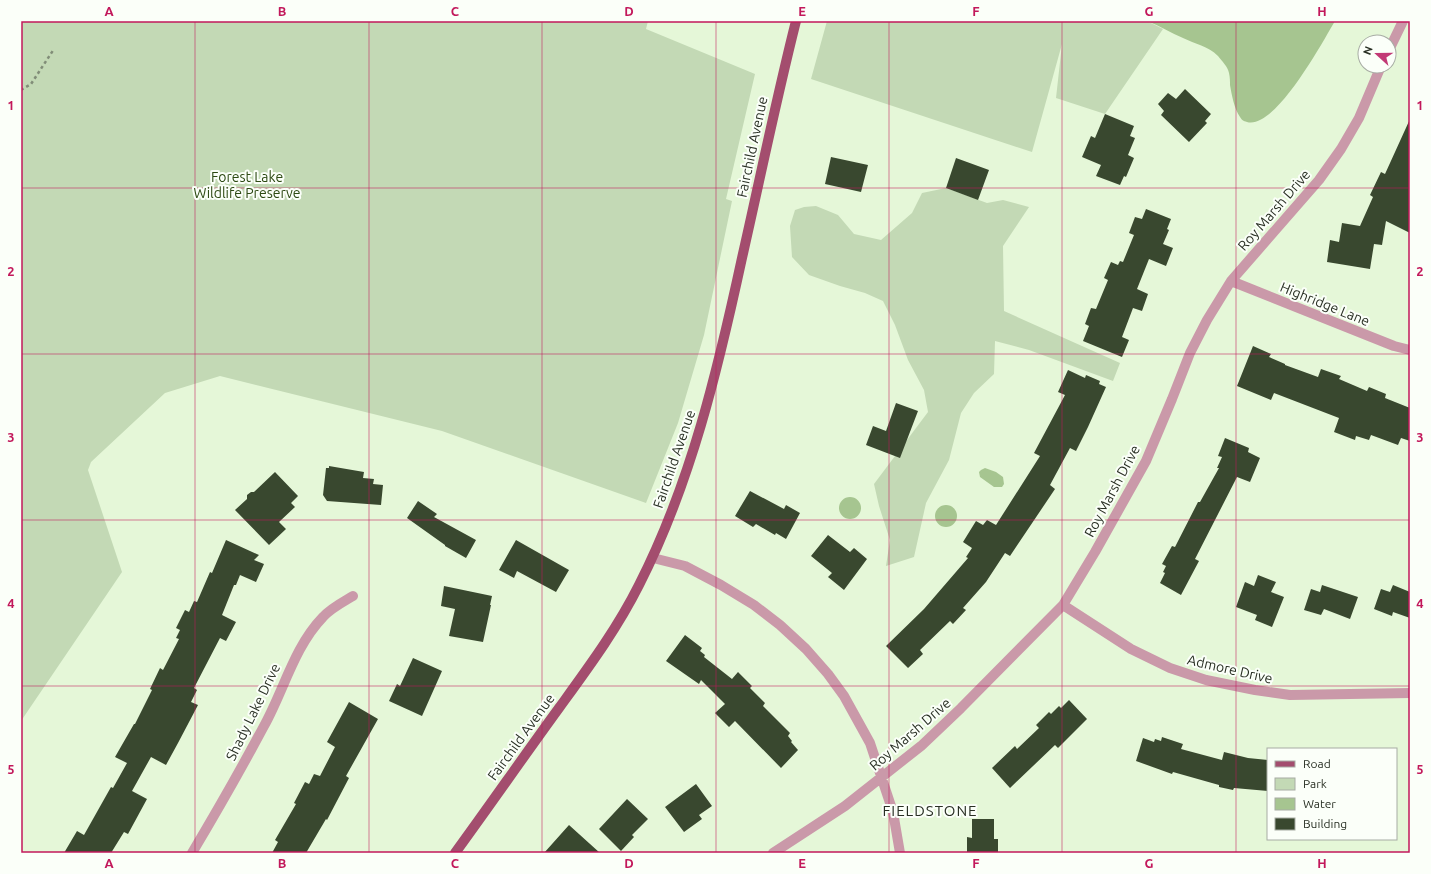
<svg xmlns="http://www.w3.org/2000/svg" width="1431" height="874" viewBox="0 0 1431 874" font-family="Ubuntu,sans-serif">
  <style>
    .green { fill: #c3d9b5 }
    .water { fill: #a6c590 }
    .building { fill: #39482f }
    .lines { fill: none; stroke-linecap: round; stroke-linejoin: round }
    .path { stroke: #818d78; stroke-width: 2.5; stroke-dasharray: 3 3; stroke-linecap: butt }
    .minor { stroke: #ca99a9; stroke-width: 10 }
    .major { stroke: #a34d6e; stroke-width: 10 }
    .grid { fill: none; stroke: #c2185b; stroke-width: 1; stroke-opacity: 0.55 }
    .labels { text-anchor: middle; dominant-baseline: central; stroke-width: 4; stroke-linejoin: round; paint-order: stroke }
    .street-label { font-size: 14px; fill: #293024; stroke: #fbfff9 }
    .park-label { font-size: 14px; fill: #2d4a13; stroke: #fbfff9 }
    .neighbourhood-label { font-size: 15px; letter-spacing: 1px; fill: #293024; stroke: #fbfff9 }
    .neatline { fill: none; stroke: #c2185b; stroke-width: 1.5 }
    .grid-label { font-size: 13px; text-anchor: middle; font-weight: bold; fill: #c2185b }
  </style>
  <rect width="100%" height="100%" fill="#e5f7d8"/>
  <path class="green" d="M21 21H648L646 29 755 74 726 199 732 201 704 335 678 423 646 503 442 431 220 376 165 393 91 462 88 470 122 572 21 721Z
    M827 21H1147L1163 29 1105 114 1056 98 1062 44 1032 152 811 79Z
    M946 188 987 203 1003 200 1029 207 1003 246 1004 311 1120 363 1113 381 1029 350 995 341 994 374 974 393 961 413 949 460 926 503 914 557 886 566 890 540 879 506 874 484 928 412 924 390 908 360 895 325 883 301 865 293 840 286 809 275 792 257 790 226 795 210 804 207 816 206 838 215 854 234 881 240 912 213 922 193Z"/>
  <path class="water" d="M1147 21H1335C1322 43 1275 130 1247 122 1243 121 1242 120 1240 117 1234 108 1232 96 1230 85 1230 82 1230 77 1229 73 1228 67 1222 61 1218 56 1208 46 1195 44 1183 38 1171 33 1160 26 1147 21Z
    M985 468 996 472 1003 477 1004 484 1002 487H994L980 477 979 472 981 470Z
    M839 508a11 11 0 1 1 22 0a11 11 0 1 1-22 0Z
    M935 516a11 11 0 1 1 22 0a11 11 0 1 1-22 0Z"/>
  <path class="building" d="M1185 89 1211 114 1205 121 1207 123 1189 142 1161 115 1164 111 1158 104 1168 93 1176 99Z
    M1105 114 1134 126 1130 136 1135 138 1128 155 1134 158 1126 177 1124 176 1120 185 1096 176 1101 165 1082 157 1091 136 1095 138Z
    M1410 119V233L1386 221 1382 245 1374 244 1370 269 1327 262 1330 240 1339 242 1342 223 1360 226 1373 197 1370 195 1381 172 1385 174Z
    M831 157 868 165 861 192 825 184Z
    M956 158 989 170 978 200 946 188Z
    M1146 209 1171 219 1167 229 1169 230 1163 244 1173 248 1166 266 1149 259 1137 289 1148 294 1142 311 1133 308 1122 337 1129 340 1122 357 1083 341 1089 326 1085 324 1091 308 1096 309 1108 280 1104 278 1111 262 1118 265 1120 261 1123 262 1134 235 1129 233 1135 217 1142 219Z
    M1253 346 1271 354 1269 357 1285 364V365L1318 377 1321 369 1341 376 1339 379 1367 391 1369 387 1386 394 1385 398 1410 408V441L1401 438 1398 445 1371 435 1369 440 1356 436 1355 440 1334 432 1339 418 1274 393 1271 400 1237 386Z
    M1068 370 1085 378 1086 375 1100 381 1099 384 1106 387 1088 427 1076 451 1070 448 1050 485 1055 489 1010 556 1005 553 986 582 963 608 966 610 953 624 950 621 920 650 923 654 908 668 886 646 924 609 968 558 966 557 972 548 963 542 976 521 983 525 987 520 996 525 1040 456 1034 453 1065 395 1058 392Z
    M896 403 918 411 900 458 866 445 873 426 886 431Z
    M1225 438 1249 448 1248 452 1260 458 1250 482 1237 477 1195 559 1199 561 1181 595 1160 583 1165 573 1163 572 1166 566 1162 564 1172 546 1175 547 1198 502H1200L1219 468H1217L1222 457 1218 456Z
    M329 466 364 472 363 478 374 479 373 484 383 485 381 505 327 501 323 495 326 468H329Z
    M275 472 298 496 291 503 295 507 279 522 286 529 269 545 235 510 247 499V495L251 492H254Z
    M750 491 784 509 786 505 800 513 786 539 776 533 775 535 756 524 753 527 735 516Z
    M418 501 437 514 434 517 476 540 466 558 445 546V545L407 518Z
    M828 535 850 552 854 548 867 559 844 590 828 577 832 573 811 556Z
    M226 540 259 555 254 560 264 564 256 582 240 575 236 585H234L222 615 236 622 226 641 220 638 194 688 197 690 191 702 198 705 178 743 166 765 151 757 132 791 147 799 128 834 124 832 111 853H64L77 831 84 835 111 787 113 788 127 763 115 757 134 724H135L152 690 150 689 160 668 163 670 179 639 176 638 180 630 176 628 185 610 189 612 194 601 197 602 210 572 212 573Z
    M516 540 569 570 556 592 517 571 514 578 499 570Z
    M1258 575 1276 582 1271 592 1284 597 1272 627 1255 620 1257 615 1236 607 1245 582 1254 586Z
    M1322 585 1358 597 1350 619 1324 609 1321 615 1304 610 1311 589 1320 592Z
    M1393 585 1410 592V618L1393 612 1392 616 1374 609 1381 589 1390 592Z
    M444 586 492 596 490 605H491L483 642 449 636 455 609 441 606Z
    M685 635 702 648 700 651 705 655 704 657 732 679 738 672 752 686 750 688 765 703 763 706 790 733 788 736 792 741 791 742 798 750 781 768 735 721 729 727 715 713 725 704 701 680 699 684 666 661Z
    M413 658 442 671 422 716 389 701 397 684 400 686Z
    M1069 700 1087 719 1058 748 1055 745 1010 788 992 768 1015 746 1017 749 1039 728 1036 725 1049 712 1051 714 1059 706 1061 708Z
    M349 702 378 719 346 776 349 778 327 820 326 819 306 853H272L278 842 275 840 296 804 294 803 305 782 309 784 314 774 320 776 335 747 327 742Z
    M1162 737 1183 744 1181 749 1222 760 1224 752 1248 758 1268 760V791L1234 788 1233 790 1219 787V785L1173 772 1172 774 1136 761 1143 738 1154 742 1155 739 1161 741Z
    M696 784 712 806 699 815 702 819 684 832 665 807Z
    M627 799 648 819 632 835 634 837 621 851 599 829Z
    M972 819H994V839H998V853H967V837L972 838Z
    M569 825 600 853H544Z"/>
  <g class="lines">
    <path class="path" d="M21 90 31 84 54 49"/>
    <path class="minor" d="M1389 50 1403 21
      M1231 281 1394 346 1410 350
      M653 558 685 566 721 585 754 605 780 625 806 649 828 674 844 696 870 743 893 812 900 853
      M1063 605 1131 649 1170 668 1206 680 1255 690 1290 695 1410 693
      M192 853C217 811 241 769 264 726 284 690 294 647 323 617 331 608 343 602 353 596
      M773 853 845 806 921 746 961 708 1063 605 1095 552 1146 461 1172 399 1190 353 1207 320 1231 281 1319 180 1341 149 1359 118 1381 66"/>
    <path class="major" d="M455 853C490 805 524 756 559 708 588 668 617 629 639 585 691 483 718 369 742 258 760 179 776 100 796 21"/>
  </g>
  <path class="grid" d="M195 21V853M369 21V853M542 21V853M716 21V853M889 21V853M1062 21V853M1236 21V853M21 188H1410M21 354H1410M21 520H1410M21 686H1410"/>
  <g class="labels">
    <g class="street-label">
      <text transform="translate(752 147) rotate(-78)">Fairchild Avenue</text>
      <text transform="translate(1274 210) rotate(-49)">Roy Marsh Drive</text>
      <text transform="translate(1325 304) rotate(22)">Highridge Lane</text>
      <text transform="translate(674 459) rotate(-71)">Fairchild Avenue</text>
      <text transform="translate(1112 491) rotate(-62)">Roy Marsh Drive</text>
      <text transform="translate(1230 669) rotate(13)">Admore Drive</text>
      <text transform="translate(253 712) rotate(-64)">Shady Lake Drive</text>
      <text transform="translate(910 734) rotate(-41)">Roy Marsh Drive</text>
      <text transform="translate(521 737) rotate(-54)">Fairchild Avenue</text>
    </g>
    <g class="park-label">
      <text x="247" y="177">Forest Lake<tspan x="247" dy="16">Wildlife Preserve</tspan></text>
    </g>
    <g class="neighbourhood-label">
      <text x="930" y="810">FIELDSTONE</text>
    </g>
  </g>
  <rect width="1431" height="874" fill="none" stroke="#fbfff9" stroke-width="44"/>
  <rect x="1267" y="748" width="130" height="92" fill="#fbfff9" stroke="#a7aca4"/>
  <rect x="1275" y="761" width="20" height="6" fill="#a34d6e" stroke="#a7aca4"/>
  <text x="1303" y="768" font-size="12" fill="#293024">Road</text>
  <rect x="1275" y="778" width="20" height="12" fill="#c3d9b5" stroke="#a7aca4"/>
  <text x="1303" y="788" font-size="12" fill="#293024">Park</text>
  <rect x="1275" y="798" width="20" height="12" fill="#a6c590" stroke="#a7aca4"/>
  <text x="1303" y="808" font-size="12" fill="#293024">Water</text>
  <rect x="1275" y="818" width="20" height="12" fill="#39482f" stroke="#a7aca4"/>
  <text x="1303" y="828" font-size="12" fill="#293024">Building</text>
  <g transform="translate(1377 54) rotate(291)"><circle r="19" fill="#fbfff9" stroke="#a7aca4"/>
  <path d="M0-3L7 15L0 10L-7 15Z" fill="#c23a76"/>
  <text y="-6" font-size="11" font-weight="bold" text-anchor="middle" fill="#293024">N</text>
  </g>
  <rect x="22" y="22" width="1387" height="830" class="neatline"/>
  <g class="grid-label">
    <text x="109" y="16">A</text>
    <text x="282" y="16">B</text>
    <text x="455" y="16">C</text>
    <text x="629" y="16">D</text>
    <text x="802" y="16">E</text>
    <text x="976" y="16">F</text>
    <text x="1149" y="16">G</text>
    <text x="1322" y="16">H</text>
    <text x="11" y="110">1</text>
    <text x="1420" y="110">1</text>
    <text x="11" y="276">2</text>
    <text x="1420" y="276">2</text>
    <text x="11" y="442">3</text>
    <text x="1420" y="442">3</text>
    <text x="11" y="608">4</text>
    <text x="1420" y="608">4</text>
    <text x="11" y="774">5</text>
    <text x="1420" y="774">5</text>
    <text x="109" y="868">A</text>
    <text x="282" y="868">B</text>
    <text x="455" y="868">C</text>
    <text x="629" y="868">D</text>
    <text x="802" y="868">E</text>
    <text x="976" y="868">F</text>
    <text x="1149" y="868">G</text>
    <text x="1322" y="868">H</text>
  </g>
</svg>
